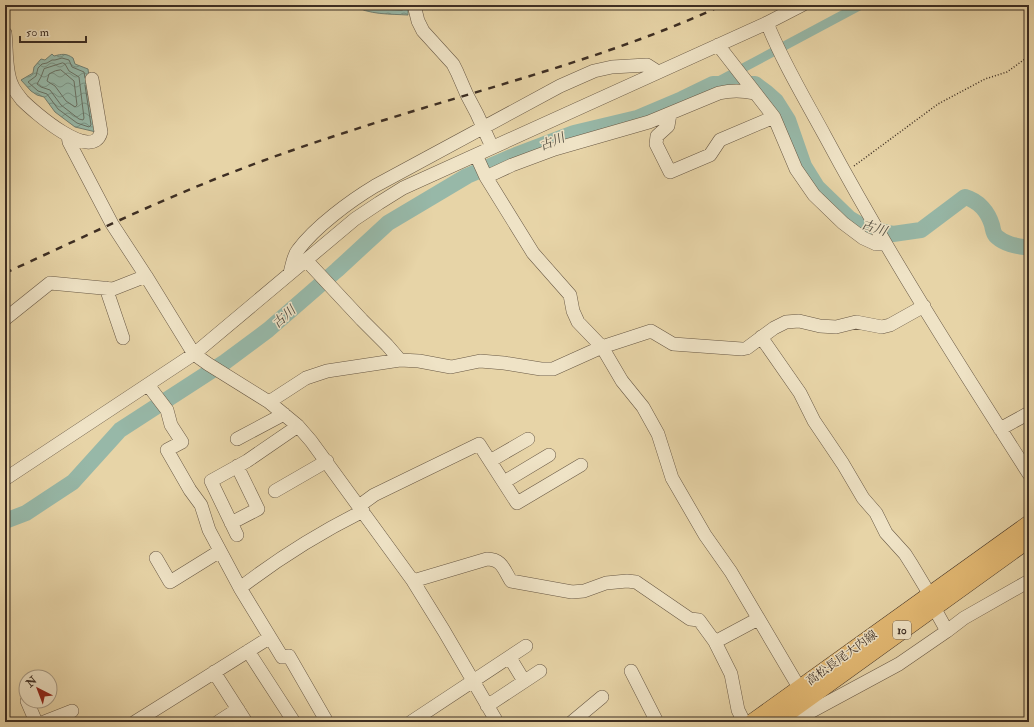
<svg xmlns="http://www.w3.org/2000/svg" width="1034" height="727" viewBox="0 0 1034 727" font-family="'IM FELL Double Pica','Noto Serif JP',serif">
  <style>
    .water { fill: url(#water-waves); stroke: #738173 }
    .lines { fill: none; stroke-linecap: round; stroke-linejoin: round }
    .shore { stroke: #6a7366; stroke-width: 1 }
    .canal { stroke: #97b8a8; stroke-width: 9 }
    .river { stroke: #97b8a8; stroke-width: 16 }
    .minor-casing { stroke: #685844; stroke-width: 14 }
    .major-casing { stroke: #3d2e23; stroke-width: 18 }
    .path { stroke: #3d2e23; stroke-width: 1.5; stroke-dasharray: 1 2; stroke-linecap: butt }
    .minor { stroke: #efe3c6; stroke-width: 13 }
    .major { stroke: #e4ba74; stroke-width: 17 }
    .rail { stroke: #3d2e23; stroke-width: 2.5; stroke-dasharray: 7 7; stroke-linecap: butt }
    .labels { text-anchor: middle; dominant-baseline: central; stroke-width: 3; stroke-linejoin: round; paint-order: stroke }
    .shield { fill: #efe3c6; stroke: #726454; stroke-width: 1 }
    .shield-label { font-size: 11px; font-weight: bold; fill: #3d2e23 }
    .street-label { font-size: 12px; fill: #3d2e23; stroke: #efe3c6 }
    .water-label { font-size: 13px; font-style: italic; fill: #4f4a3e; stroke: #efe3c6 }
  </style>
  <defs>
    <pattern id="water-waves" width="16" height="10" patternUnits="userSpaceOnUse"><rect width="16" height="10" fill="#97b8a8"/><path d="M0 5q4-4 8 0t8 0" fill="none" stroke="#7c9688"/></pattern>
  </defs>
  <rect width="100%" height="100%" fill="#e7d4a7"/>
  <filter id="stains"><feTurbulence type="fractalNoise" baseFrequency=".005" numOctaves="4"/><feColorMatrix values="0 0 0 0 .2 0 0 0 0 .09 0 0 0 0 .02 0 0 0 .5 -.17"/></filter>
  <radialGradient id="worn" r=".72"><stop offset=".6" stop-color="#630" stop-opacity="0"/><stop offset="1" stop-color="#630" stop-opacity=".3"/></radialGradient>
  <path class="water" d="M354 5H408V15C393 14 366 15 354 5Z
    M52 54 54 56C62 54 66 53 73 58L75 64 88 69 96 132 75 127 55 112 44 97 37 95 31 91 21 80 33 73 34 67 41 59 45 60Z"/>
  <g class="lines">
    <path class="shore" d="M363 5 379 9 402 10 404 9V5
      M63 63 65 64 69 71 79 77 84 118 83 120 79 119 61 105 50 90 41 87 37 84 41 77 44 69Z
      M61 70 74 81 77 105 75 107 66 101 55 86 47 81 49 74 55 71Z
      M85 78 84 72 72 67 69 60 62 58 55 60H52L47 63 42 64 38 68 36 76 28 82 38 91 47 94 58 109 77 123 89 127 91 125 85 85"/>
    <path class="canal" d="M713 84 861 5"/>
    <path class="river" d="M5 521 26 513 73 482 120 430 225 362 268 330 337 270 388 223 467 176 516 155 574 133 637 118 682 99 713 84H755L767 93 776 101 788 120 804 166 817 187 849 218 864 227 893 234 921 230 965 197C979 201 988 212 992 225 993 229 993 234 997 237 1006 245 1018 246 1029 248"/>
    <defs>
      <path id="minor" d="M414 5 418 21 423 31 453 64 457 72 467 95 477 114 492 147
        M767 23C783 63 805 99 825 136 887 252 958 363 1029 474
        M5 33C7 48 5 71 12 85 14 90 19 96 22 100 33 111 93 164 101 132L92 79
        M718 45 774 117 796 169 814 195 843 223 863 238 876 244H885
        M670 114 668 126 657 136 656 144 670 172 710 155 720 140 774 117
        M68 136 69 142 112 224 146 276 194 354 208 364 269 402 298 426 311 441 413 581 444 631 497 722
        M476 155 486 177 533 253 570 295 573 311 578 322 602 347 622 381 643 407 658 434 672 478 705 535 731 572 797 684 805 695
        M486 177 512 165 555 149 649 122 719 93C732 90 741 90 754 93
        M306 260 362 320 387 345 400 360
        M290 273C292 266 293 256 298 250 315 227 350 201 375 186L560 86 594 71 612 67 647 65 658 72
        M106 288 123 338
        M5 319 50 283 113 289 146 276
        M761 337 800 393 814 421 843 464 863 498 876 513 886 533 905 554 912 565 927 590 937 613 947 631
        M148 385 167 410 171 425 182 442 167 450 190 490 201 505 209 530 240 588 282 657 289 656 327 722
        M269 402 306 378 327 371 400 360 419 361 451 367 480 361 504 363 541 369H553L602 347 651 331 673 344 742 349 747 348 774 328 786 322 799 321 820 326 836 327 856 322 882 327 890 325 924 306
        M1000 429 1029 413
        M237 439 284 414
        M490 461 528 439
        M5 479 194 354 355 219 379 203 403 188 767 23 802 5
        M504 482 549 455
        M275 491 327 461
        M359 506 374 495 479 444 517 503 581 465
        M231 523 258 509 237 466
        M237 535 211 481 247 461 298 426
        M156 558 170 582 220 551
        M413 581 487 559C502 559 504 570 511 581L572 592 584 591 606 583 627 581 636 582 690 619 699 620 715 642
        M240 588C279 558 319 533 363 511
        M248 651 294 722
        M510 658 524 681
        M631 671 657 722
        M214 672 246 722
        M27 701 36 722
        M487 706 540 671
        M789 711 793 717 799 718 899 664 947 631 964 618 1029 581
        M44 722 72 711
        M135 722 269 638
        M218 722 238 709
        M411 722 526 646
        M572 722 602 697
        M744 722 738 710 731 674 715 642 758 619"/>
      <path id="major" d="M753 722 1029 524
        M775 722 1029 539"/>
    </defs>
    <use href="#minor" class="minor-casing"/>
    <use href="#major" class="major-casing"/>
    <path class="path" d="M854 166 938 104 985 79 1007 72 1029 56"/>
    <use href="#minor" class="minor"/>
    <use href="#major" class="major"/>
    <path class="rail" d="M5 273C67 245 128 215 191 189 243 167 297 148 350 131 475 90 604 60 723 5"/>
  </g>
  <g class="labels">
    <rect class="shield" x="893" y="621" width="18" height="18" rx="3"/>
    <g class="shield-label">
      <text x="902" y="630">10</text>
    </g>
    <g class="street-label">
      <text transform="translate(842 658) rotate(-36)">高松長尾大内線</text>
    </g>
    <g class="water-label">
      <text transform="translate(552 142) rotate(-22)">古川</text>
      <text transform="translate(874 228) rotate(18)">古川</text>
      <text transform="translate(284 317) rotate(-42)">古川</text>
    </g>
  </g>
  <rect width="1034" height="727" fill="none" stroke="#e7d4a7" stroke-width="20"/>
  <rect x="6" y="6" width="1022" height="715" fill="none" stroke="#3d2e23" stroke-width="2"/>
  <rect x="10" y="10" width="1014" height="707" fill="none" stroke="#3d2e23"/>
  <g transform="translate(38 689) rotate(318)"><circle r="19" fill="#efe3c6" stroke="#a89b85"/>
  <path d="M0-3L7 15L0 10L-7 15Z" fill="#8f2418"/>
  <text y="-6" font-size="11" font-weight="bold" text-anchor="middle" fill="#3d2e23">N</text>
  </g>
  <path d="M20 36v6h66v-6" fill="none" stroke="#3d2e23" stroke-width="2"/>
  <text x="26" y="36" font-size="12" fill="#3d2e23" stroke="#efe3c6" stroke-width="3" paint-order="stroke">50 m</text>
  <rect width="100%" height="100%" filter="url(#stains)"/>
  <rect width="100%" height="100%" fill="url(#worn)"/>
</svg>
